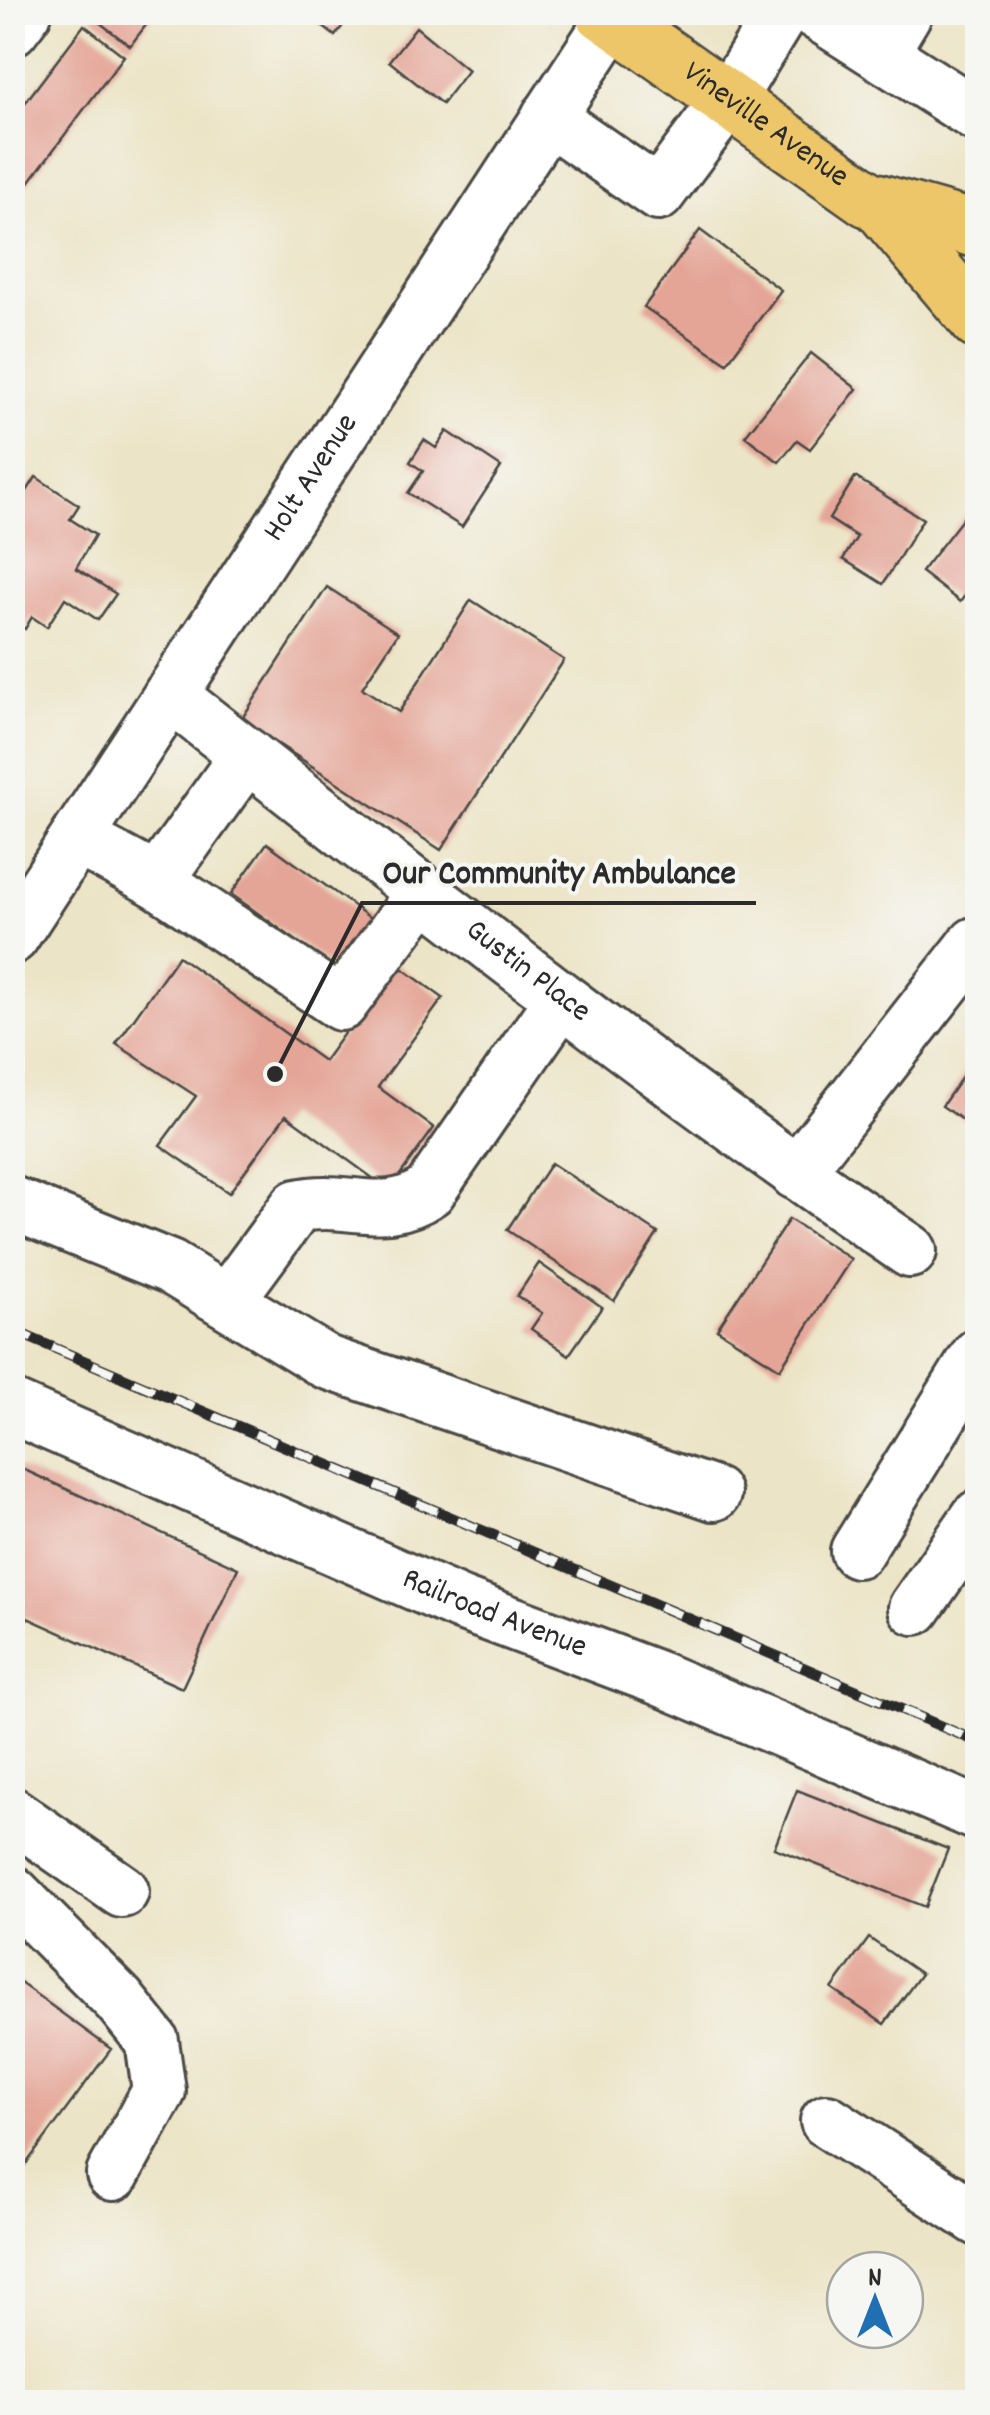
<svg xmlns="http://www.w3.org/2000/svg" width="990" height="2415" viewBox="0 0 990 2415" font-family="Dekko,sans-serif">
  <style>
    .building { fill: #e4a597 }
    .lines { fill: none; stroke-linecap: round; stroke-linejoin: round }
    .minor-casing { stroke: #484742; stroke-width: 58 }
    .major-casing { stroke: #484742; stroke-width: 60 }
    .minor { stroke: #fff; stroke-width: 52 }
    .major { stroke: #ecc669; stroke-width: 55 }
    .rail-casing { stroke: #2b2b2b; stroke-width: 11 }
    .rail { stroke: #f6f6f2; stroke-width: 8; stroke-dasharray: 22; stroke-linecap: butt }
    .labels { text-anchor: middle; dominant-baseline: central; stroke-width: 8; stroke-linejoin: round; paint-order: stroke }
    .street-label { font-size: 32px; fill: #2b2b2b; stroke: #f6f6f2 }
    .leader { fill: none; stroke: #2b2b2b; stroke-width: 4 }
    .callout-dot { fill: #2b2b2b; stroke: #f6f6f2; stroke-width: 4 }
    .callout-label { font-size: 35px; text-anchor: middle; font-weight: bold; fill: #2b2b2b; stroke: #f6f6f2; stroke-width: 8; stroke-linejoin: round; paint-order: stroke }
  </style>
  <rect width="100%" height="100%" fill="#f6f6f2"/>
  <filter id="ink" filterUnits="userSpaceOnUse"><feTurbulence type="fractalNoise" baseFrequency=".01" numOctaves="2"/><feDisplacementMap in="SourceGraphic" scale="20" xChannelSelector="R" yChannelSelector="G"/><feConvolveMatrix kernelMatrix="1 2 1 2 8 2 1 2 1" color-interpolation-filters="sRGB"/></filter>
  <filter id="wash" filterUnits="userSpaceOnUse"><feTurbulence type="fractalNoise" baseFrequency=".0048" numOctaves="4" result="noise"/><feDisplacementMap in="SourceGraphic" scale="40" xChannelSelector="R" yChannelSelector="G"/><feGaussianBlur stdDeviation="2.25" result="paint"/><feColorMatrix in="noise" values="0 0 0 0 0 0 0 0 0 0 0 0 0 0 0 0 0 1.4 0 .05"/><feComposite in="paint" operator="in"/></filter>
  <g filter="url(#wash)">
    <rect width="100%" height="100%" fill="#ece4c6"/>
    <g id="blocks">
      <path class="building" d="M92 12H156L130 46 90 15Z
        M304 12H353L335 36Z
        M84 25 124 56 12 205V120Z
        M416 27 468 70 442 104 389 61Z
        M700 230 781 290 727 363 644 307Z
        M811 353 857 389 810 449 797 440 779 462 745 436Z
        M447 431 501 467 462 527 408 493 423 471 410 462 424 440 436 448Z
        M36 477 79 505 70 519 95 535 76 568 116 594 98 620 65 598 47 627 32 617 25 629 12 621V486L25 494Z
        M855 477 923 519 883 584 843 559 857 537 829 519Z
        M978 499V579L960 602 921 572Z
        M327 587 398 633 362 688 399 712 471 600 564 660 441 850 241 720Z
        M267 843 373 920 337 970 231 894Z
        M178 956 324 1061 395 963 443 998 378 1087 434 1128 389 1190 286 1115 229 1193 160 1145 196 1096 116 1044Z
        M978 1054V1130L942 1106Z
        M551 1163 658 1233 614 1301 507 1230Z
        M789 1219 851 1259 780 1369 717 1329Z
        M539 1263 602 1307 569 1355 531 1329 542 1313 517 1296Z
        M16 1466 238 1568 182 1688 12 1611V1473Z
        M797 1790 948 1849 925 1907 774 1848Z
        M869 1938 921 1974 884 2024 832 1989Z
        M12 1977 111 2049 12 2183Z"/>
    </g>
  </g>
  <g filter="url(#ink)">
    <use href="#blocks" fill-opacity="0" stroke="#484742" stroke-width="2.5"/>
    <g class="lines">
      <defs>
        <g id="minor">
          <path d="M815 12 975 114 978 110"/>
          <path d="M12 29 25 12"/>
          <path d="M881 54 906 12"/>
          <path d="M548 117 658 194 728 100 782 12"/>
          <path id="s1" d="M170 695C413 885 655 1077 910 1251"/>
          <path d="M77 838 157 881 247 755"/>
          <path d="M157 881 341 1004 423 893"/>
          <path id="s2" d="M12 937 613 19"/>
          <path d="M796 1173 975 944 978 946"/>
          <path d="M12 1203 170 1267 326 1362 714 1494"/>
          <path d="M227 1301 297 1206C347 1194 383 1223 429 1191L560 1001"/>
          <path id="s3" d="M12 1407 461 1604 658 1678 978 1814"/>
          <path d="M857 1551 978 1355"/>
          <path d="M915 1608 978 1517"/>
          <path d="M12 1814 122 1891"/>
          <path d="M12 1892 119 2000 152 2041 159 2091 113 2174"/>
          <path d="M827 2121 978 2219"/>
        </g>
        <g id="major">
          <path id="s4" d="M603 12 868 199 978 230"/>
          <path d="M878 203 978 321"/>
        </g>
      </defs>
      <use href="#minor" class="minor-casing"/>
      <use href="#major" class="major-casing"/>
      <use href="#minor" class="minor"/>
      <use href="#major" class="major"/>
      <defs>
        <path id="rail" d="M12 1330 978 1742"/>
      </defs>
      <use href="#rail" class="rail-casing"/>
      <use href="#rail" class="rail"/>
    </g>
  </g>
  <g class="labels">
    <g class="street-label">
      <text stroke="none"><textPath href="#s4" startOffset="198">Vineville Avenue</textPath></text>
      <text stroke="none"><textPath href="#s2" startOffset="548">Holt Avenue</textPath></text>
      <text stroke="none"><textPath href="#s1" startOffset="452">Gustin Place</textPath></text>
      <text stroke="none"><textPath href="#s3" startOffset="525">Railroad Avenue</textPath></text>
    </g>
  </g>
  <path class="leader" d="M275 1074L362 903H756"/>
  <circle class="callout-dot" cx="275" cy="1074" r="10"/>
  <g class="callout-label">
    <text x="559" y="883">Our Community Ambulance</text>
  </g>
  <rect width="990" height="2415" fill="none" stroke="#f6f6f2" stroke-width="50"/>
  <g transform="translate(875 2300)"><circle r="48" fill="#f6f6f2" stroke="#a5a5a2" stroke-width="2.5"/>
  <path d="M0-8L18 38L0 25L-18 38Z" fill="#1f6fb2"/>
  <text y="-15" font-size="28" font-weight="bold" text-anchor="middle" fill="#2b2b2b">N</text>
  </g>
</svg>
